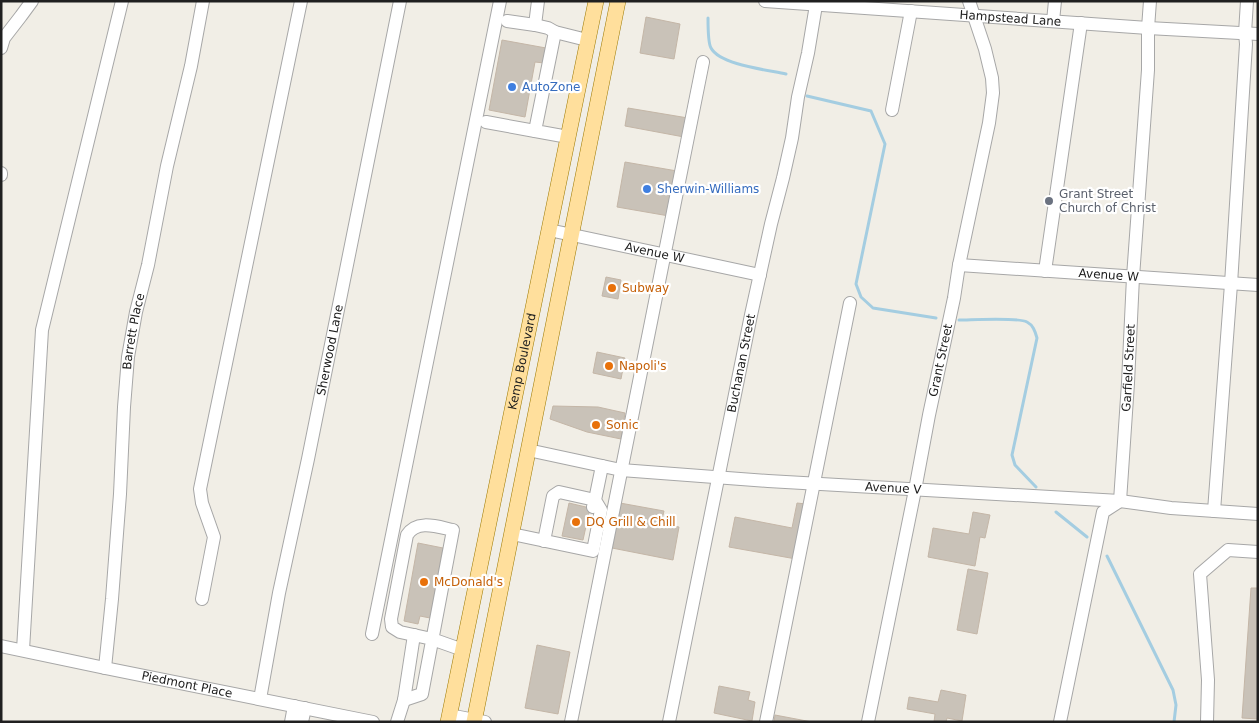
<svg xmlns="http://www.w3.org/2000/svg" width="1259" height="723" viewBox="0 0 1259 723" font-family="'DejaVu Sans',sans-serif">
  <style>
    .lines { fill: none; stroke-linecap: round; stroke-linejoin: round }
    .stream { stroke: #a4cde1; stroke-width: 3 }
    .building { fill: #c9c2b8; stroke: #c4b6a7 }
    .minor-casing { stroke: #a7a7a7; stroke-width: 14 }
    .major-casing { stroke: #9b7800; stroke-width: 16 }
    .minor { stroke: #fff; stroke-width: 12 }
    .major { stroke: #ffdf9c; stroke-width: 15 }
    .shop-dot { fill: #3f7fe0; stroke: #fff; stroke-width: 2 }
    .worship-dot { fill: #6b7280; stroke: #fff; stroke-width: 2 }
    .food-dot { fill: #e8710a; stroke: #fff; stroke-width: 2 }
    .labels { text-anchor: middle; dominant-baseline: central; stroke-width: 4.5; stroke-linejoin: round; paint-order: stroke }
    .street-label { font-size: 12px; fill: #202020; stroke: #fff }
    .shop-label { font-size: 12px; fill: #366cbe; stroke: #fff; text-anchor: start }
    .worship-label { font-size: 12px; fill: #5b616d; stroke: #fff; text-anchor: start }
    .food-label { font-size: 12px; fill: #c56008; stroke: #fff; text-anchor: start }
  </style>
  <rect width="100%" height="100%" fill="#f1eee6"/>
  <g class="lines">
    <path class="stream" d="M708 18C708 25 708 43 711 48 720 65 768 70 786 74
      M807 96 871 111 885 144 856 284 861 297 873 308 936 318
      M959 320C971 320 1018 317 1027 322 1033 325 1035 331 1037 338L1012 455 1015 465 1036 487
      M1056 512 1087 537
      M1107 556 1173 690 1176 705 1174 722"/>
  </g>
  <path class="building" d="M646 17 680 24 674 59 640 53Z
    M502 40 546 48 544 63 535 62 525 117 489 110Z
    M628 108 688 118 684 137 625 126Z
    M625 162 677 171 669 216 617 207Z
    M606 277 621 280 618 299 602 296Z
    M597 352 625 358 621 379 593 373Z
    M553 406 598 407 625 413 621 439 587 432 550 419Z
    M569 503 590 508 583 540 562 536Z
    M620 503 664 511 661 524 679 527 673 560 612 548Z
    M797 503 806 504 796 559 729 547 735 517 792 528Z
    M973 512 990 515 985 538 980 537 975 566 928 557 933 528 969 534Z
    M418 543 443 548 430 618 420 616 418 624 404 621Z
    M968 569 988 573 977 634 957 630Z
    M1251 588H1258V719L1242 718Z
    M537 645 570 652 558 714 525 708Z
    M719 686 750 692 748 700 755 702 752 721 714 713Z
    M941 690 966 695 962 721 947 718 946 722H934L935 714 907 709 909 697 938 702Z
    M775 715 812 722H774Z"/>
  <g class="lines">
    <defs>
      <g id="minor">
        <path d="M538 1 535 25 548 28 555 32 587 40"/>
        <path id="s1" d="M765 1 1148 28 1258 34"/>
        <path d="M507 21 535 25"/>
        <path d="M1053 21 1055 1"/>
        <path d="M555 32 535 131 568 137"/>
        <path d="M1 48 4 38 21 16 32 1"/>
        <path d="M892 110 911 11"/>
        <path d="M486 122 535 131"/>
        <path d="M1 173V175"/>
        <path id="s2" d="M549 230 760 275"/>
        <path id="s3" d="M959 265 1258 285"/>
        <path d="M1045 271 1081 23"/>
        <path id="s4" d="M528 450 621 470 768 481 1120 501 1171 508 1258 514"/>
        <path d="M1214 511 1231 284 1246 44 1245 33 1247 1"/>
        <path d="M512 534 593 551 601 510 595 500 602 466"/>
        <path d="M544 541 553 496 559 492 595 500 593 507"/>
        <path d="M202 599 214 537 202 503 200 489 301 1"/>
        <path d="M372 634 500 1"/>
        <path id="s5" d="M1 646 105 668 373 722"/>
        <path d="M23 650 42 330 122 1"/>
        <path id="s6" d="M105 668 112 599 120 494 124 407 128 357 136 312 148 265 167 166 191 66 203 1"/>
        <path id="s7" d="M260 699 279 593 308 459 400 1"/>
        <path d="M404 700 422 694C432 639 443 585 453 530 438 527 417 519 407 535L391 619 392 627 400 632 432 639 463 650"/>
        <path d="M449 715 485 722"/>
        <path d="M291 722 294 706"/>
        <path d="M302 722 305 708"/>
        <path d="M397 722 404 700 414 635"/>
        <path d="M571 722 703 62"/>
        <path id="s8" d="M669 722 751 315 771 224 783 178 792 138 798 97 808 53 816 5"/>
        <path d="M766 722 850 303"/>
        <path id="s9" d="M868 722 915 490 929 415 954 298 959 265 989 123 993 93 992 78 985 49 969 1"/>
        <path id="s10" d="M1060 722 1103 512 1120 501 1128 383 1133 277 1148 70V28L1150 1"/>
        <path d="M1207 722 1208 680 1200 574 1228 550 1258 552"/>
      </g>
      <g id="major">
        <path id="s11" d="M448 722 596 1"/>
        <path d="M474 722 618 1"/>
      </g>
    </defs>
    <use href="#minor" class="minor-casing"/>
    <use href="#major" class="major-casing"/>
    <use href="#minor" class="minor"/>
    <use href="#major" class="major"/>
  </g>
  <g class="shop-dot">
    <circle cx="512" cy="87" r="5"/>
    <circle cx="647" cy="189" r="5"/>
  </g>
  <circle class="worship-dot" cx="1049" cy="201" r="5"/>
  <g class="food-dot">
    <circle cx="612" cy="288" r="5"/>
    <circle cx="609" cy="366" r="5"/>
    <circle cx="596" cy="425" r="5"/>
    <circle cx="576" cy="522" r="5"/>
    <circle cx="424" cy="582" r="5"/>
  </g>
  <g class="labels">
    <g class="street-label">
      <text stroke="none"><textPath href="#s1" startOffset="246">Hampstead Lane</textPath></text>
      <text stroke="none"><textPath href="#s2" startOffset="108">Avenue W</textPath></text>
      <text stroke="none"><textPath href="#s3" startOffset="150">Avenue W</textPath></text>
      <text stroke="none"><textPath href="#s6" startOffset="338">Barrett Place</textPath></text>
      <text stroke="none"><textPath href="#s7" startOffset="356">Sherwood Lane</textPath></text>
      <text stroke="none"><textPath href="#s11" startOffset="368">Kemp Boulevard</textPath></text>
      <text stroke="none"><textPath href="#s9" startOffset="369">Grant Street</textPath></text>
      <text stroke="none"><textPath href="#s8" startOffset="366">Buchanan Street</textPath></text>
      <text stroke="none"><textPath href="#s10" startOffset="368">Garfield Street</textPath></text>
      <text stroke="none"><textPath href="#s4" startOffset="368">Avenue V</textPath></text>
      <text stroke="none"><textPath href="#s5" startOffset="190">Piedmont Place</textPath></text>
    </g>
    <g class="shop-label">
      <text x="522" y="87">AutoZone</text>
      <text x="657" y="189">Sherwin-Williams</text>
    </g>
    <g class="worship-label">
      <text x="1059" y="194">Grant Street<tspan x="1059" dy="14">Church of Christ</tspan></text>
    </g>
    <g class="food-label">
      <text x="622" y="288">Subway</text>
      <text x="619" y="366">Napoli's</text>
      <text x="606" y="425">Sonic</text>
      <text x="586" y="522">DQ Grill &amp; Chill</text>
      <text x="434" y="582">McDonald's</text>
    </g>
  </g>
  <rect width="1259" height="723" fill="none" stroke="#202020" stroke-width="5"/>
</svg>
